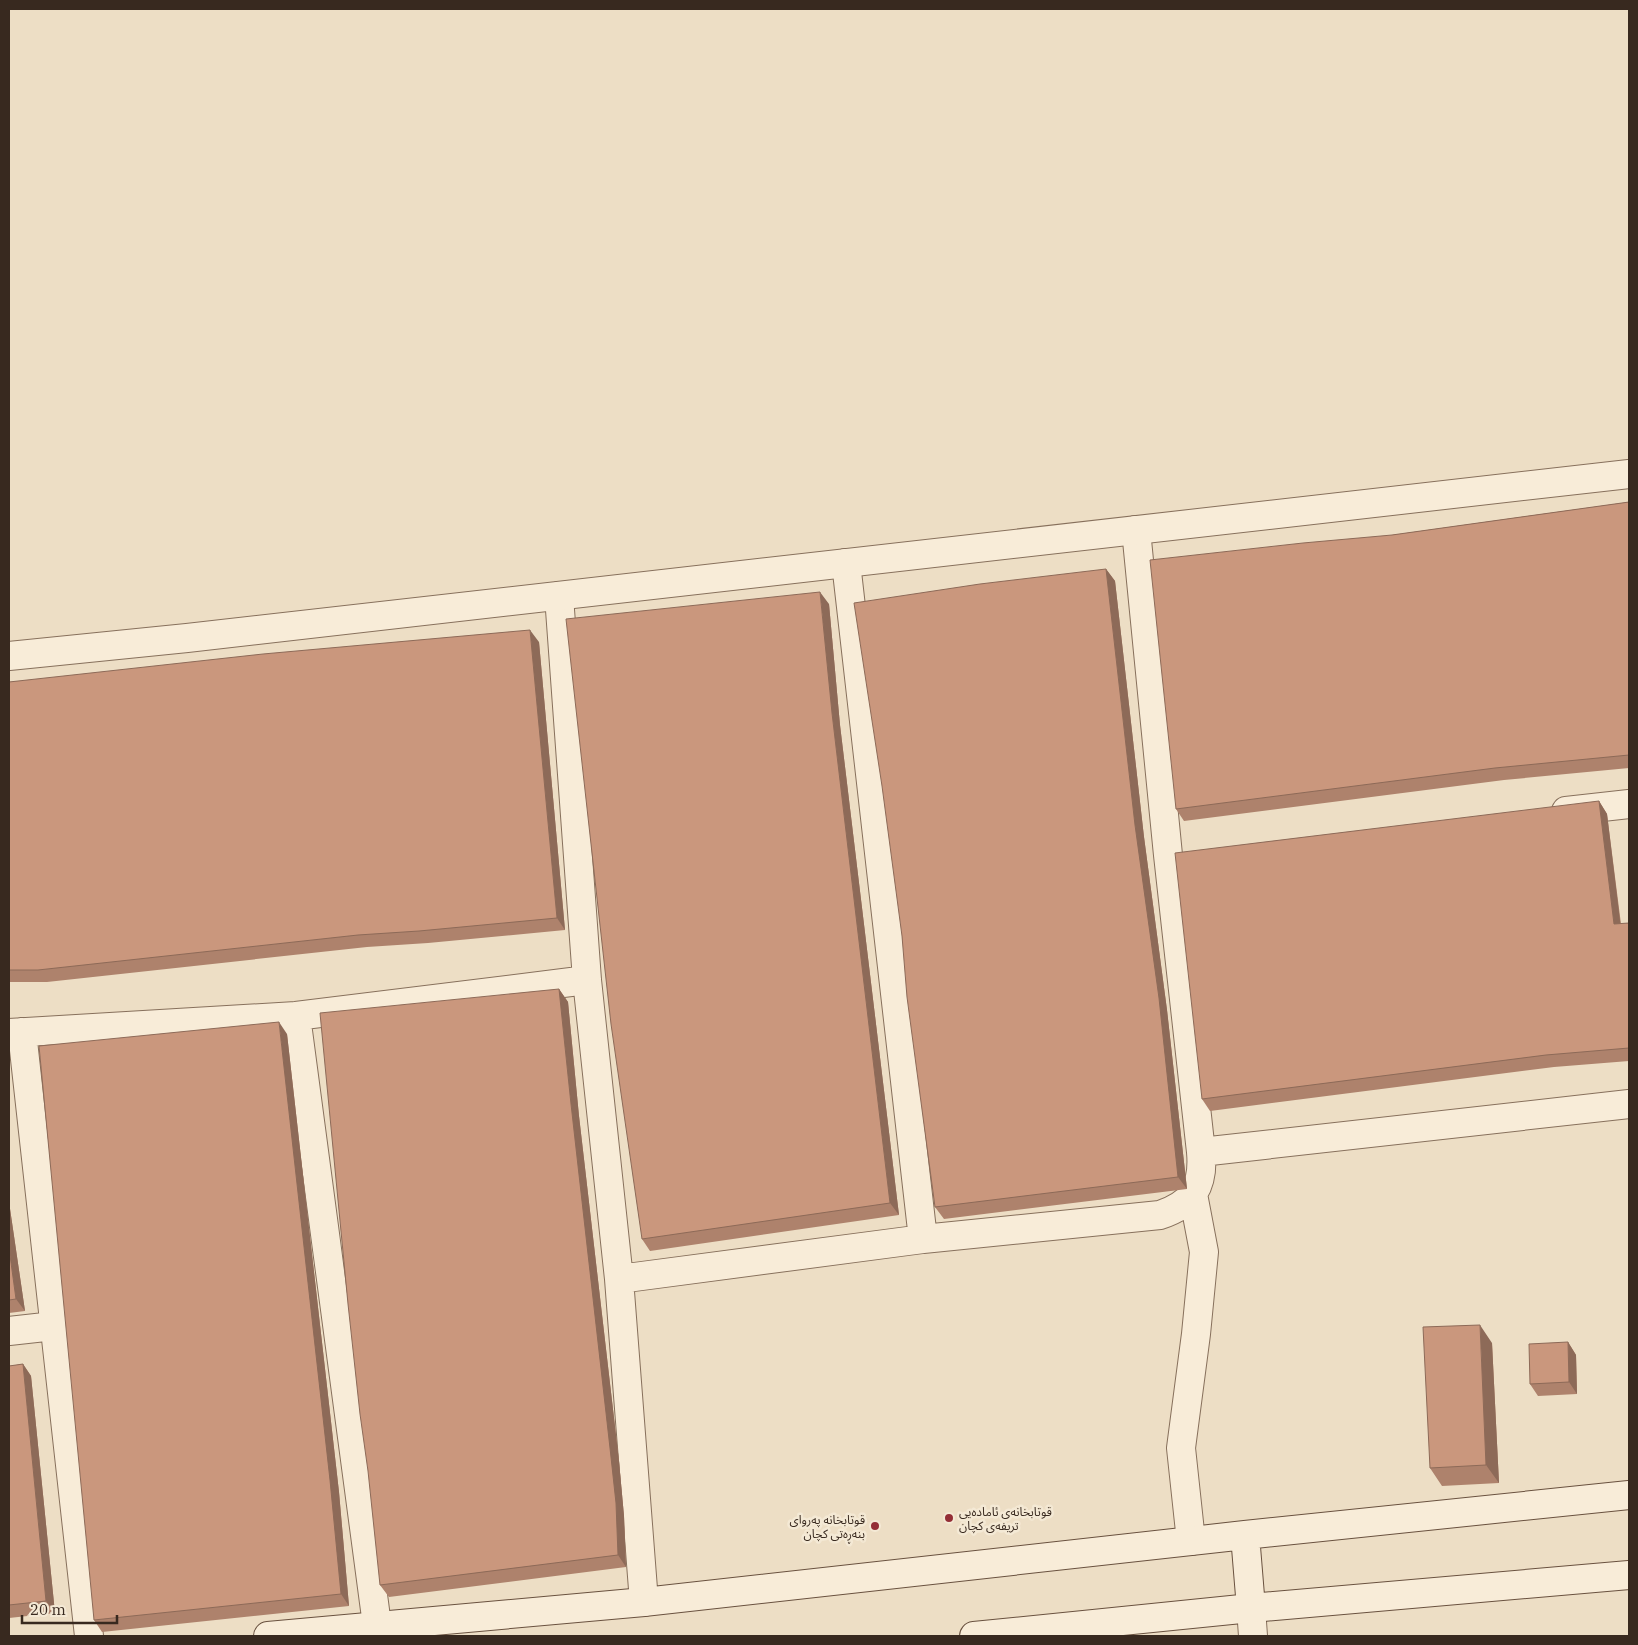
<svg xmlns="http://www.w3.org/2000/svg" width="1638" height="1645" viewBox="0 0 1638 1645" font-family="'IBM Plex Serif','Noto Sans Arabic',serif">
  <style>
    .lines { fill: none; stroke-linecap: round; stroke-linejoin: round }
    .minor-casing { stroke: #87705c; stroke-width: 30 }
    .tertiary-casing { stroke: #87705c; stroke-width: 30 }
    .secondary-casing { stroke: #69513f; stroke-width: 30 }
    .minor { stroke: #f8ecd8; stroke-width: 28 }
    .tertiary { stroke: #f8ecd8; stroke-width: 28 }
    .secondary { stroke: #f8ecd8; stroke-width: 28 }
    .wall { fill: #ae826c }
    .shaded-wall { fill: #8d6a58 }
    .building { fill: #ca977d; stroke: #8d6a58 }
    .poi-dot { fill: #942e36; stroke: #f4e9d5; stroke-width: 2 }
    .labels { text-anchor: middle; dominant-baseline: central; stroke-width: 5; stroke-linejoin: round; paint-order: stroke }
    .poi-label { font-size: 12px; fill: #38291f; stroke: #f4e9d5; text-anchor: start }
  </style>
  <rect width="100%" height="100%" fill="#eddec5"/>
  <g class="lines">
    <defs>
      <path id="minor" d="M846 563 923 1239
        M559 596 587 980 619 1279 644 1602
        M1566 811 1629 804
        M296 1016 377 1625
        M22 1032 89 1636
        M9 1033 296 1016 587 980
        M1201 1152 1629 1104
        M619 1279 923 1239 1160 1215C1193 1204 1204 1186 1201 1152L1168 855 1136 530
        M9 1331 54 1326
        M1191 1541 1181 1448 1196 1334 1204 1252 1193 1194
        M1251 1608 1253 1636"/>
      <path id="tertiary" d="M9 656 187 638 1629 474"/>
      <path id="secondary" d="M1245 1535 1251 1608
        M268 1636 644 1602 1245 1535 1629 1495
        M974 1636 1251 1608 1629 1575"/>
    </defs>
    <use href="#minor" class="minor-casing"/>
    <use href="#tertiary" class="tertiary-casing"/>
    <use href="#secondary" class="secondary-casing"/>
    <use href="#minor" class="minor"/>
    <use href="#tertiary" class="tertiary"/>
    <use href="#secondary" class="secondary"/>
  </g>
  <path class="wall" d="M1629 502V768L1504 780 1184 821 1176 809 1392 535Z
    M1106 569 1115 581 1144 837 1167 1010 1187 1189 944 1219 935 1207 902 936Z
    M829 604 840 725 899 1215 650 1251 642 1239Z
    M539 642 565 930 428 943 367 947 47 982H9V682Z
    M1599 801 1607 814 1621 924 1629 923V1061L1554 1067 1210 1111 1202 1099Z
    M559 989 568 1002 579 1116 619 1461 624 1516 626 1567 389 1597 380 1585Z
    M287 1034 339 1492 349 1606 102 1632 94 1620Z
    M9 1202 25 1311 9 1313Z
    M1568 1342 1576 1355 1577 1394 1538 1396 1530 1384Z
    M1492 1343 1499 1483 1442 1486 1430 1468Z
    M23 1364 31 1376 55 1613 9 1618V1366Z"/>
  <path class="shaded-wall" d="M1106 569 1115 581 1144 837 1167 1010 1187 1189 1178 1177 1135 825Z
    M820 592 829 604 840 725 899 1215 890 1203 832 713Z
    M530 630 539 642 565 930 557 918Z
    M1599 801 1607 814 1622 937 1614 924Z
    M559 989 568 1002 579 1116 619 1461 624 1516 626 1567 618 1555Z
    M279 1022 287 1034 339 1492 349 1606 341 1594Z
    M9 1202 25 1311 16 1299 9 1248Z
    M1480 1325 1492 1343 1499 1483 1486 1465Z
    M1568 1342 1576 1355 1577 1394 1569 1382Z
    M23 1364 31 1376 55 1613 46 1601Z"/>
  <path class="building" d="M1629 502V755L1495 768 1176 809 1150 560 1303 543 1392 535Z
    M1106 569 1135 825 1159 998 1178 1177 935 1207 907 997 902 936 882 786 854 603 980 584Z
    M820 592 832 713 890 1203 642 1239 611 1024 566 619Z
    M530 630 557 918 419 931 358 935 38 970H9V682L263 654Z
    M1599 801 1614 924 1629 923V1048L1546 1055 1202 1099 1175 853Z
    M559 989 571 1104 610 1448 616 1503 618 1555 380 1585 368 1471 360 1414 348 1304 320 1013Z
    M279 1022 330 1480 341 1594 94 1620 39 1046Z
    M9 1248 16 1299 9 1300Z
    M1480 1325 1486 1465 1430 1468 1423 1327Z
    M1568 1342 1569 1382 1530 1384 1529 1344Z
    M23 1364 46 1601 9 1605V1366Z"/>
  <g class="poi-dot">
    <circle cx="949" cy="1518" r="5"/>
    <circle cx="875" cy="1526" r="5"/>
  </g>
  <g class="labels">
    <g class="poi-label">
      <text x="959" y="1511">قوتابخانەی ئامادەیی<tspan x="959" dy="14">تریفەی کچان</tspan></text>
      <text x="865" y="1519" text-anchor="end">قوتابخانە پەروای<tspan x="865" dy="14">بنەڕەتی کچان</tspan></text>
    </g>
  </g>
  <rect width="1638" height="1645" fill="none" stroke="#38291f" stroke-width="20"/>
  <path d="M22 1615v8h95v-8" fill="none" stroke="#38291f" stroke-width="2.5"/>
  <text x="30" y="1615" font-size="15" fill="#38291f" stroke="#f4e9d5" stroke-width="4" paint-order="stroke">20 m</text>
</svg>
